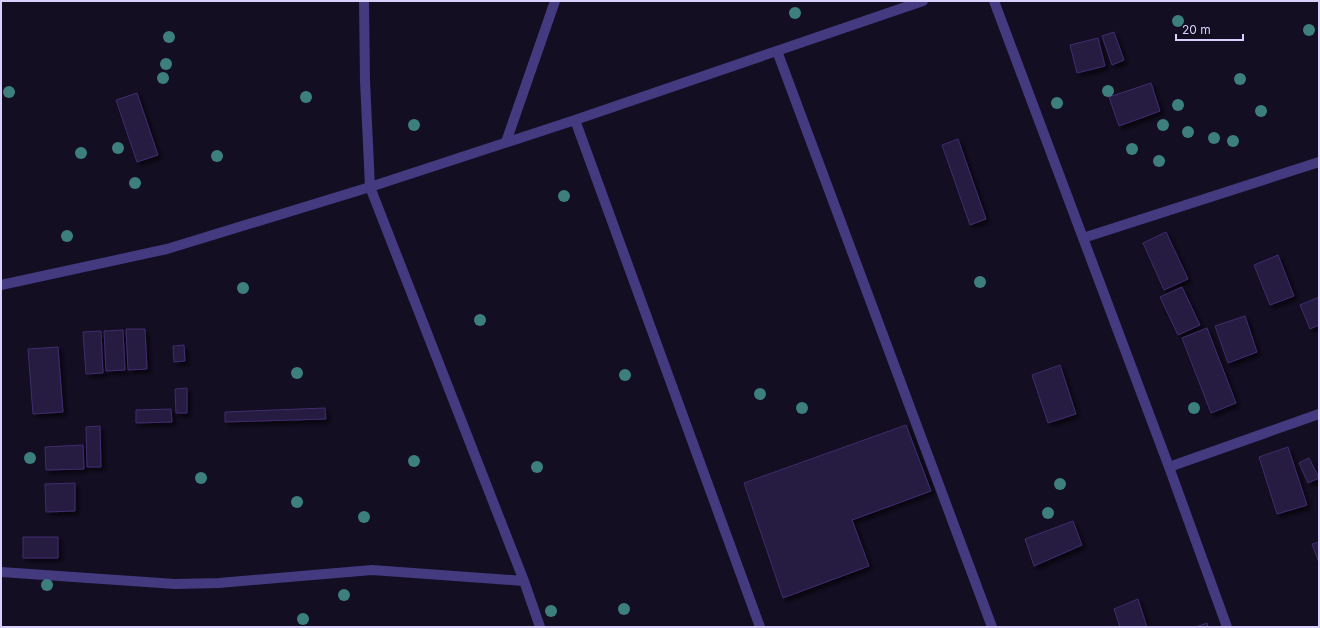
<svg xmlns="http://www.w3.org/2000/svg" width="1320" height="628" viewBox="0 0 1320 628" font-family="Inter,sans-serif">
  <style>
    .building { fill: #261a42; stroke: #402d6e; filter: url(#shadow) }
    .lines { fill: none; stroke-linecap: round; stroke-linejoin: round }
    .street { stroke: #433a80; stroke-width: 10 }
    .tree { fill: #3c7f7d }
  </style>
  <defs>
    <filter id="shadow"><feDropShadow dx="3.5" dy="3.5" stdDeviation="2" flood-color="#0009"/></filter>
  </defs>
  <rect width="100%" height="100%" fill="#130e22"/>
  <path class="building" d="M1114 32 1124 60 1112 65 1102 36Z
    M1098 38 1105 66 1077 73 1070 45Z
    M1151 83 1160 111 1119 126 1109 97Z
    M137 93 158 155 137 162 116 100Z
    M958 139 986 219 970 225 942 145Z
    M1166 232 1188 279 1164 290 1143 243Z
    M1278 255 1294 296 1270 305 1254 265Z
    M1182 287 1200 325 1178 335 1160 297Z
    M1319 297V325L1310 329 1300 305Z
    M1245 316 1257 352 1228 363 1215 326Z
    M1207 328 1236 403 1211 413 1182 338Z
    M126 329H145L147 369 128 370Z
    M123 330 125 370 106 371 104 331Z
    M101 331 103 373 86 374 83 332Z
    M184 345 185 361 174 362 173 346Z
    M58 347 63 412 33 414 28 349Z
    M1060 365 1076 414 1048 423 1032 375Z
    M187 388V413H176L175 389Z
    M325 408 326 419 225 422V412Z
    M171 409 172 422 136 423V410Z
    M906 425 931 491 852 520 869 566 783 598 744 483Z
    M100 426 101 467H87L86 427Z
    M83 445 84 469 46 470 45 447Z
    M1288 447 1307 505 1277 514 1259 457Z
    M1309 458 1319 478 1308 483 1299 463Z
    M75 483V511L46 512 45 484Z
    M1073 521 1082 545 1034 566 1025 539Z
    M23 537H58V558H23Z
    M1319 542V563L1312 544Z
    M1138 599 1147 627H1120L1114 609Z
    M1207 623 1208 627H1196Z"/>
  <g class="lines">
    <path class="street" d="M364 1 365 81 370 187 524 581 540 627
      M994 1 1169 467 1227 627
      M777 51 992 627
      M575 120 760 627
      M506 142 555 1
      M1083 238 1319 162
      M1 285 167 249 370 187 575 120 923 1
      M1169 467 1319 414
      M1 572 175 584 219 583 372 570 524 581"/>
  </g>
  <g class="tree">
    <circle cx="795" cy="13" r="6"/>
    <circle cx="1178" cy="21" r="6"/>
    <circle cx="1309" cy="30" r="6"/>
    <circle cx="169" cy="37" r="6"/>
    <circle cx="166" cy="64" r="6"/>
    <circle cx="163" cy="78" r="6"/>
    <circle cx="1240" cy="79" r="6"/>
    <circle cx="1108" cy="91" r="6"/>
    <circle cx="9" cy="92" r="6"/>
    <circle cx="306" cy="97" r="6"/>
    <circle cx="1057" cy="103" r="6"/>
    <circle cx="1178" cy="105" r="6"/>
    <circle cx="1261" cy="111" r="6"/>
    <circle cx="414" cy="125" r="6"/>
    <circle cx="1163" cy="125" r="6"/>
    <circle cx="1188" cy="132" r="6"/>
    <circle cx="1214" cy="138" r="6"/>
    <circle cx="1233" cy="141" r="6"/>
    <circle cx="118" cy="148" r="6"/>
    <circle cx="1132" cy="149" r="6"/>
    <circle cx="81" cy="153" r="6"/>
    <circle cx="217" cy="156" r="6"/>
    <circle cx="1159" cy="161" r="6"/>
    <circle cx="135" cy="183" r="6"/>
    <circle cx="564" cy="196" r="6"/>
    <circle cx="67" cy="236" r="6"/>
    <circle cx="980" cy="282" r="6"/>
    <circle cx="243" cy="288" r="6"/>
    <circle cx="480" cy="320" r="6"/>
    <circle cx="297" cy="373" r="6"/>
    <circle cx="625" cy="375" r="6"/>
    <circle cx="760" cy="394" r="6"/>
    <circle cx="802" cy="408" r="6"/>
    <circle cx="1194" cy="408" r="6"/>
    <circle cx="30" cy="458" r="6"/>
    <circle cx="414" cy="461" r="6"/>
    <circle cx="537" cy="467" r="6"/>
    <circle cx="201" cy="478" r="6"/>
    <circle cx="1060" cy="484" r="6"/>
    <circle cx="297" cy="502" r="6"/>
    <circle cx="1048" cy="513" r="6"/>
    <circle cx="364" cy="517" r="6"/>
    <circle cx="47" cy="585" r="6"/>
    <circle cx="344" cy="595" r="6"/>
    <circle cx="624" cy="609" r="6"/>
    <circle cx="551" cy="611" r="6"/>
    <circle cx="303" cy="619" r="6"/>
  </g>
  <rect width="1320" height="628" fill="none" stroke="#d9d0fe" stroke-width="4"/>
  <path d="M1176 34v6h67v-6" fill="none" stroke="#d9d0fe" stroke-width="2"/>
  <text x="1182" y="34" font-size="12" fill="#d9d0fe" stroke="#130e22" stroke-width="3" paint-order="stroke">20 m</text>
</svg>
